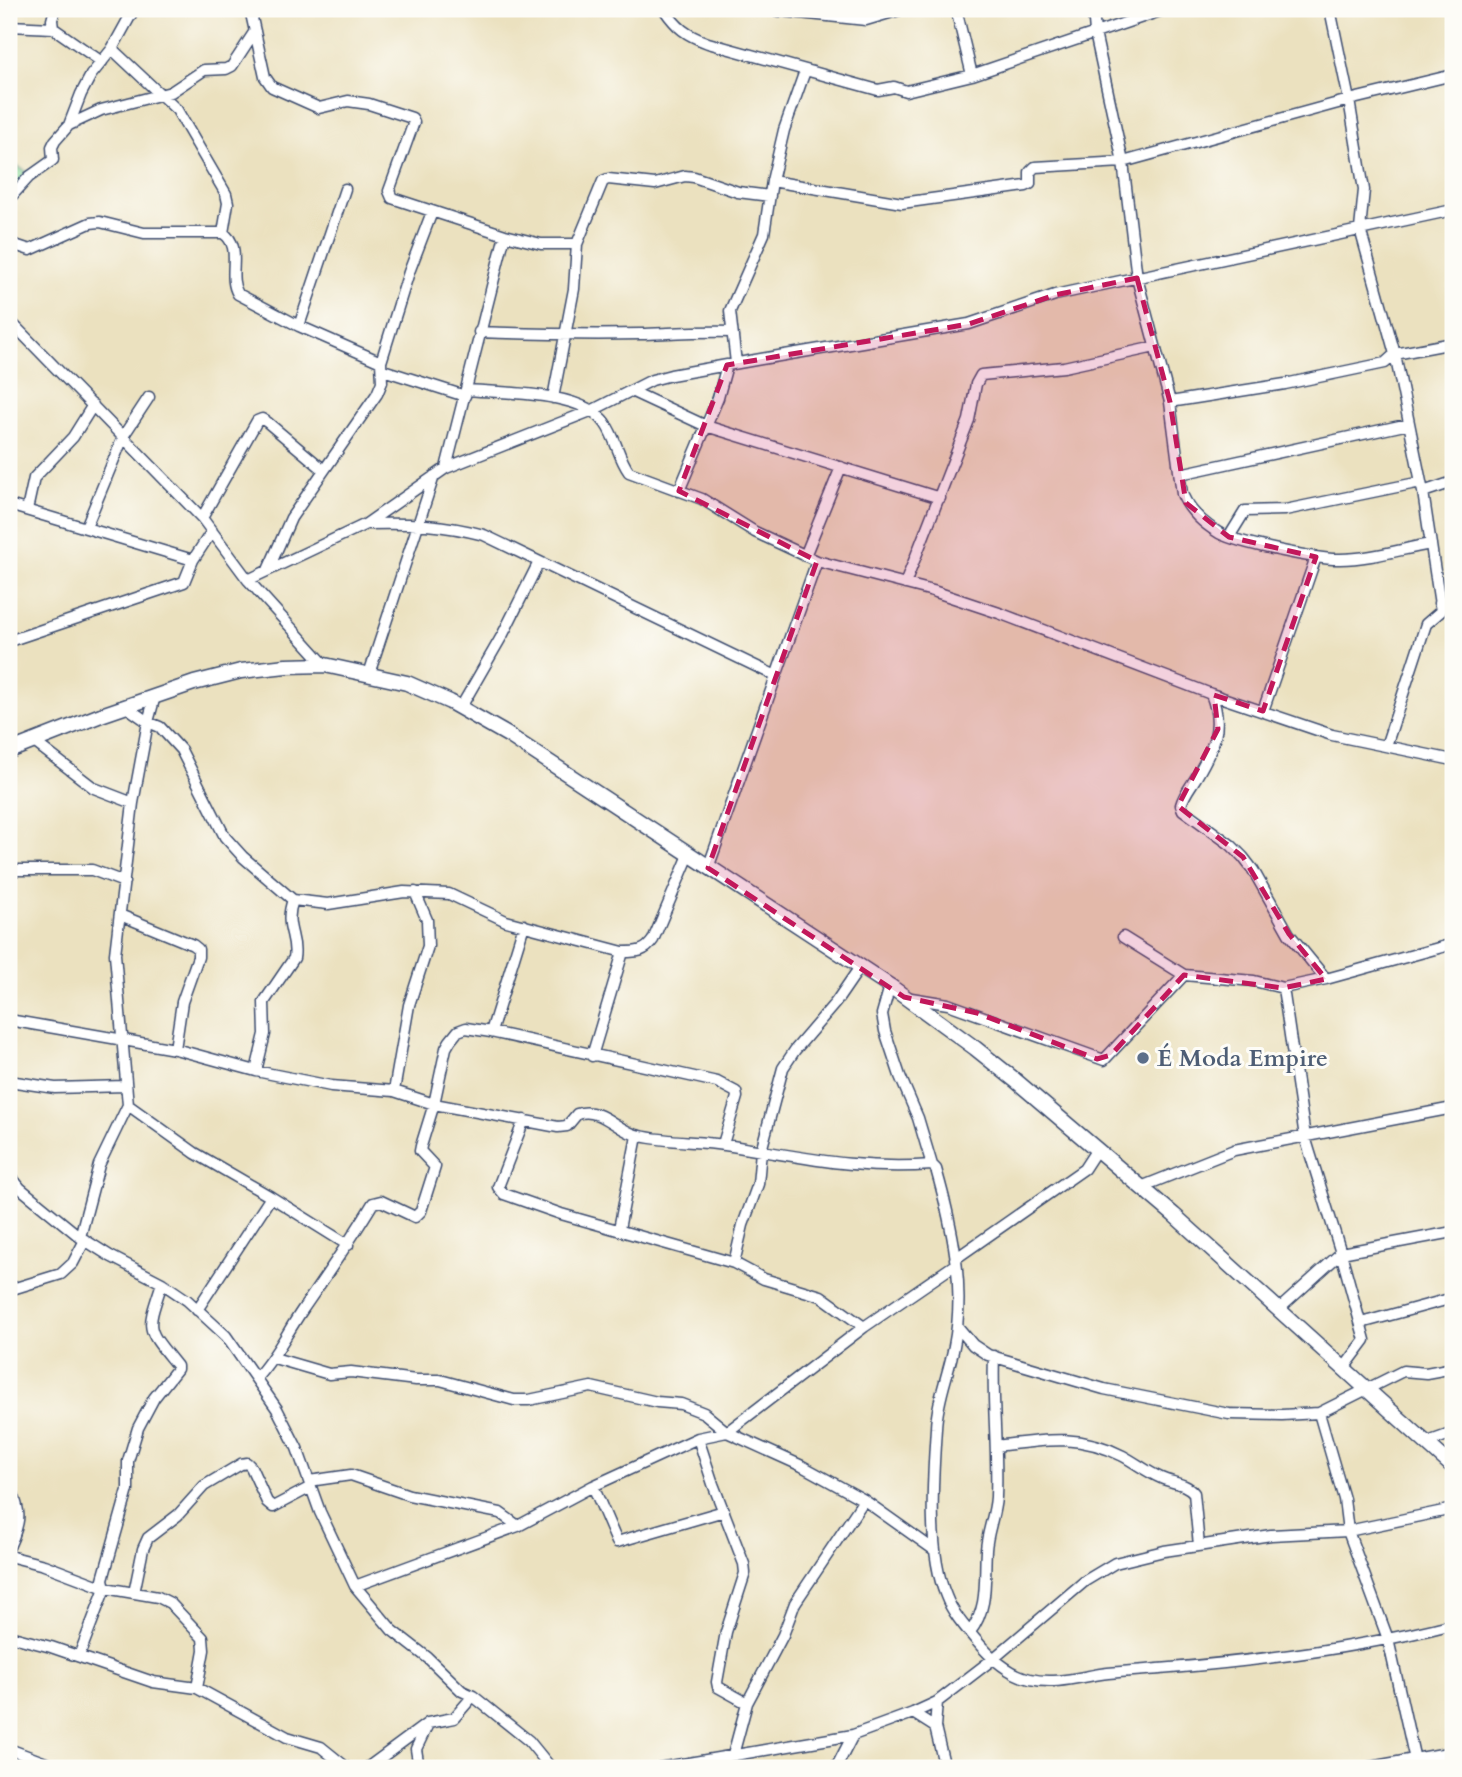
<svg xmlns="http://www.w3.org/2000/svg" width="1462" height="1777" viewBox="0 0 1462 1777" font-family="Cardo,serif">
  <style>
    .green { fill: #8cd998; stroke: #54847b; stroke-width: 2 }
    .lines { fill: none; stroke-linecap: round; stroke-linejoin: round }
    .minor-casing { stroke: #3a4a6d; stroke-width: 13 }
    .tertiary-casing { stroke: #3a4a6d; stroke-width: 17 }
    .minor { stroke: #fff; stroke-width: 10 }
    .tertiary { stroke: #fff; stroke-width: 14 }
    .marked { fill: #c2185b; fill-opacity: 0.2; stroke: #c2185b; stroke-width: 5; stroke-dasharray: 14 9; stroke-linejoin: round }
    .service-dot { fill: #5c6f8a; stroke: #fdfcf7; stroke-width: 2.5 }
    .labels { text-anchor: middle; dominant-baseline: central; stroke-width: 6; stroke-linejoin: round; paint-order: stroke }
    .service-label { font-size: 24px; font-weight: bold; fill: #4e5e75; stroke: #fdfcf7; text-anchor: start }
  </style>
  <rect width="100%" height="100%" fill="#fdfcf7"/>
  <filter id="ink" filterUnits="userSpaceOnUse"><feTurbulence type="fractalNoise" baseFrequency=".0143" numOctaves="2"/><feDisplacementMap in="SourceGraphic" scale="14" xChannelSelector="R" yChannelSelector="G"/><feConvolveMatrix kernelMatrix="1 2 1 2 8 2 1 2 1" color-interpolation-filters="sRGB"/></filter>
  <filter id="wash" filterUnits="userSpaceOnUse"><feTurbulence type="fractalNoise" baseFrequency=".00686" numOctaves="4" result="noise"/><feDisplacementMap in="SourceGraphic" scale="28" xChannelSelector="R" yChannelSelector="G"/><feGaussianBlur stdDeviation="1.57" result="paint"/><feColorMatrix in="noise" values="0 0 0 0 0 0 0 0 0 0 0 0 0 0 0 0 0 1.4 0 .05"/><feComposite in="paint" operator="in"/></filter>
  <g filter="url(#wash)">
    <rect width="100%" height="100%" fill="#ebe1bf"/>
    <path class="green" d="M9 162 27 172 9 196Z"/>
  </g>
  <g filter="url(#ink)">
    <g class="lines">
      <defs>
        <path id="minor" d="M250 9 265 77 272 87 319 108 348 101 369 104 412 118 414 122 389 191 392 198 505 235 541 244H577
          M664 9C677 28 686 35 708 43L878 90 894 87 906 91 972 75 1166 9
          M761 9 866 20 903 9
          M956 9 972 75
          M1093 9 1095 33 1123 162 1137 278 1170 402 1182 494C1189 510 1204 524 1219 533 1238 543 1318 560 1340 559 1370 559 1401 549 1431 544
          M1330 9 1349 100 1364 190 1360 229 1395 354 1423 492 1441 611
          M9 26 53 28 102 62
          M53 28 52 20 55 9
          M112 49 177 110 226 194 228 203 223 233
          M69 125 81 94 91 75 112 49 134 9
          M772 181 902 203 1026 186 1030 184V172L1035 167 1123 162 1349 100 1453 75
          M9 199 29 177 53 160 52 147 55 141 69 125 101 110 171 92 204 70 226 69 232 66 255 31
          M9 243 30 250 90 223 100 222 144 233H223C244 247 226 275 238 294L299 326 381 362
          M9 320 202 518 248 580 325 665
          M299 326 345 189
          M479 332C533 334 587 335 641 334 671 333 702 331 732 332
          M736 363 730 311 764 234 772 181 784 130 805 71
          M383 370 465 396
          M466 390C503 393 583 391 605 423 616 438 618 457 629 472L702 499 755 532 817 561 933 591 999 613 1211 694 1332 735 1453 760
          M633 392 706 426 940 498
          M553 398 574 289 577 244 603 181 608 179 655 184 685 176 694 177 738 192 770 196
          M1170 402 1285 384 1385 363 1395 354 1453 343
          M446 468 505 235
          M1180 474 1409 424
          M679 491 718 398 727 365
          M1423 492 1453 482
          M9 505 193 560
          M27 510 34 478 73 437 93 405
          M202 518 257 421 262 419 267 422 324 470
          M367 524C411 523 442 524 484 535L776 676
          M86 527 124 435 149 397
          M1229 537 1245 511 1285 510 1421 482
          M805 556 841 467
          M268 570 291 518 377 394 382 382 381 362 409 272 432 212
          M248 580 366 524 446 468 593 410 652 380 671 375 761 359 969 324 1055 295 1453 210
          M905 584 969 420 976 384 981 375 1064 367 1155 347
          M1439 603 1453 600
          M9 641 184 582 193 560 212 531
          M369 674 434 476
          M1211 694C1224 726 1214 747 1197 776 1191 786 1184 794 1181 805L1183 810 1231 845 1243 857 1253 870 1289 934 1326 979
          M125 706 148 722 160 727 181 750 225 837 243 857 293 900 328 904 404 892 449 894 506 921 623 952C637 952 645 952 653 940L689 855
          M461 707 503 634 539 562
          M1263 711 1316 557
          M33 741 94 788 133 803
          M1386 746 1426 624 1441 611
          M708 868 817 561
          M9 870H92L124 882
          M120 915 193 945 198 949V957L182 1002 175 1049
          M1123 937 1184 975 1254 981 1283 988 1326 979 1453 944
          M890 986 882 1014 885 1031 900 1076 918 1118 932 1165 936 1169C952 1225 966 1287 954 1346 949 1373 937 1400 936 1428 933 1477 927 1552 946 1596 952 1612 964 1626 975 1639 989 1656 1008 1674 1030 1679 1057 1685 1082 1676 1108 1673 1129 1671 1150 1670 1171 1668 1266 1660 1361 1648 1453 1624
          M1283 988 1305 1137 1341 1253 1365 1340 1344 1368
          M905 997 948 1004 1104 1060 1184 975
          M9 1020 175 1049 256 1071 331 1086 394 1091 434 1104 558 1127 567 1126 577 1114C602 1106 617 1132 640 1136 668 1142 697 1141 725 1145 798 1156 857 1171 932 1165
          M491 1032 524 925
          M592 1056 623 952
          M256 1071 265 1034 264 1002 294 958C298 936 283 927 293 900
          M9 1081 55 1088 125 1086
          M394 1091 409 1005 428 946 427 920 415 892
          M128 1105 195 1153 271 1197 348 1245
          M524 1120 498 1187 504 1194 561 1214 734 1263 764 1279 821 1296 864 1327
          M9 1174 20 1188 80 1237 110 1256 162 1283 187 1300 226 1336 277 1409 297 1448 320 1512 355 1586 392 1630 428 1658 462 1691 473 1696 529 1741 551 1768
          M1141 1187 1234 1150 1453 1108
          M619 1229 637 1136
          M80 1237 99 1165 128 1105 115 954 133 803 148 722 155 696
          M955 1259 1084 1169 1097 1149
          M734 1263 743 1225 758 1184 761 1151 783 1068 795 1050 836 1002 860 967
          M9 1290 61 1274 73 1263 85 1240
          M197 1310 271 1197
          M1278 1310 1341 1253 1453 1232
          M1361 1323 1453 1298
          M957 1326 973 1345 988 1355 1104 1389 1229 1414 1282 1415 1319 1413 1403 1371 1426 1373 1453 1368
          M274 1358 329 1374 351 1372 416 1380H440L514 1400H529L591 1387 657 1402 681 1404 704 1413 727 1432 802 1466 864 1500 933 1549
          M257 1377C277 1355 286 1334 303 1309 327 1274 351 1240 373 1203L381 1201 415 1217 421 1211 435 1167 420 1151 421 1146 434 1104 446 1048 450 1041 458 1031 466 1028 491 1032 717 1082 736 1092 737 1097 723 1144
          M1319 1413 1344 1499 1348 1531 1388 1639 1415 1760 1419 1768
          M698 1438 713 1484 744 1564 745 1573 726 1632 717 1682 718 1687 747 1703
          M1425 1443 1453 1433
          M997 1446C1044 1440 1078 1433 1123 1456 1136 1463 1147 1472 1161 1478 1172 1483 1186 1483 1194 1493L1199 1546
          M309 1481 351 1475 409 1495 500 1513 518 1526
          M9 1484C21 1512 22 1519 9 1547
          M593 1486 617 1542 724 1511
          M9 1556 44 1565 105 1588 158 1597 170 1603 203 1638 204 1650 197 1688
          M355 1586 518 1526 593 1486 698 1438 727 1432 864 1327 956 1264
          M134 1593 143 1549 148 1538 178 1515 204 1486 241 1464 247 1463 251 1467 267 1502 273 1507 311 1487
          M970 1632C989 1608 984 1579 986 1550 987 1532 995 1515 996 1497 998 1450 992 1403 994 1356
          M9 1636 51 1647 153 1682 197 1688 287 1737 321 1747 347 1768
          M79 1656 105 1588 103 1579 128 1490V1461L138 1428 154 1398 177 1369V1366C145 1326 146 1332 162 1283
          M937 1702 935 1727 945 1768
          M913 1713 935 1727
          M9 1749 59 1768
          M733 1755 747 1703 783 1635 795 1603 864 1500
          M367 1768 428 1723 454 1718 473 1696
          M419 1768 416 1749 427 1726
          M659 1768 853 1735 913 1713 937 1702 993 1659 1085 1581 1115 1563 1164 1551 1271 1535 1348 1531 1453 1509
          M836 1768 853 1735
          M1365 1768 1453 1752"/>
        <path id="tertiary" d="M9 751 101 715 194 683 241 671 286 666 325 665 407 683 450 702 508 735 890 986 975 1048 1015 1080 1174 1215 1453 1467"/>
      </defs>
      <use href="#minor" class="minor-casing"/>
      <use href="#tertiary" class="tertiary-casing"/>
      <use href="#minor" class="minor"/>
      <use href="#tertiary" class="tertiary"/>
    </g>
  </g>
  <path class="marked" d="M1137 278 1170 402 1186 503 1229 537 1316 557 1263 711 1214 695 1218 729 1178 806 1243 857 1289 934 1326 979 1283 988 1184 975 1111 1055 1097 1059 977 1013 904 997 708 868 817 561 679 491 727 365 969 324 1055 295Z"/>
  <circle class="service-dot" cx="1143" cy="1058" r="7"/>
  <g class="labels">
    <g class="service-label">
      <text x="1157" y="1058">É Moda Empire</text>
    </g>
  </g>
  <rect width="1462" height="1777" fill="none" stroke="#fdfcf7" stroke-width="35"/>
</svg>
